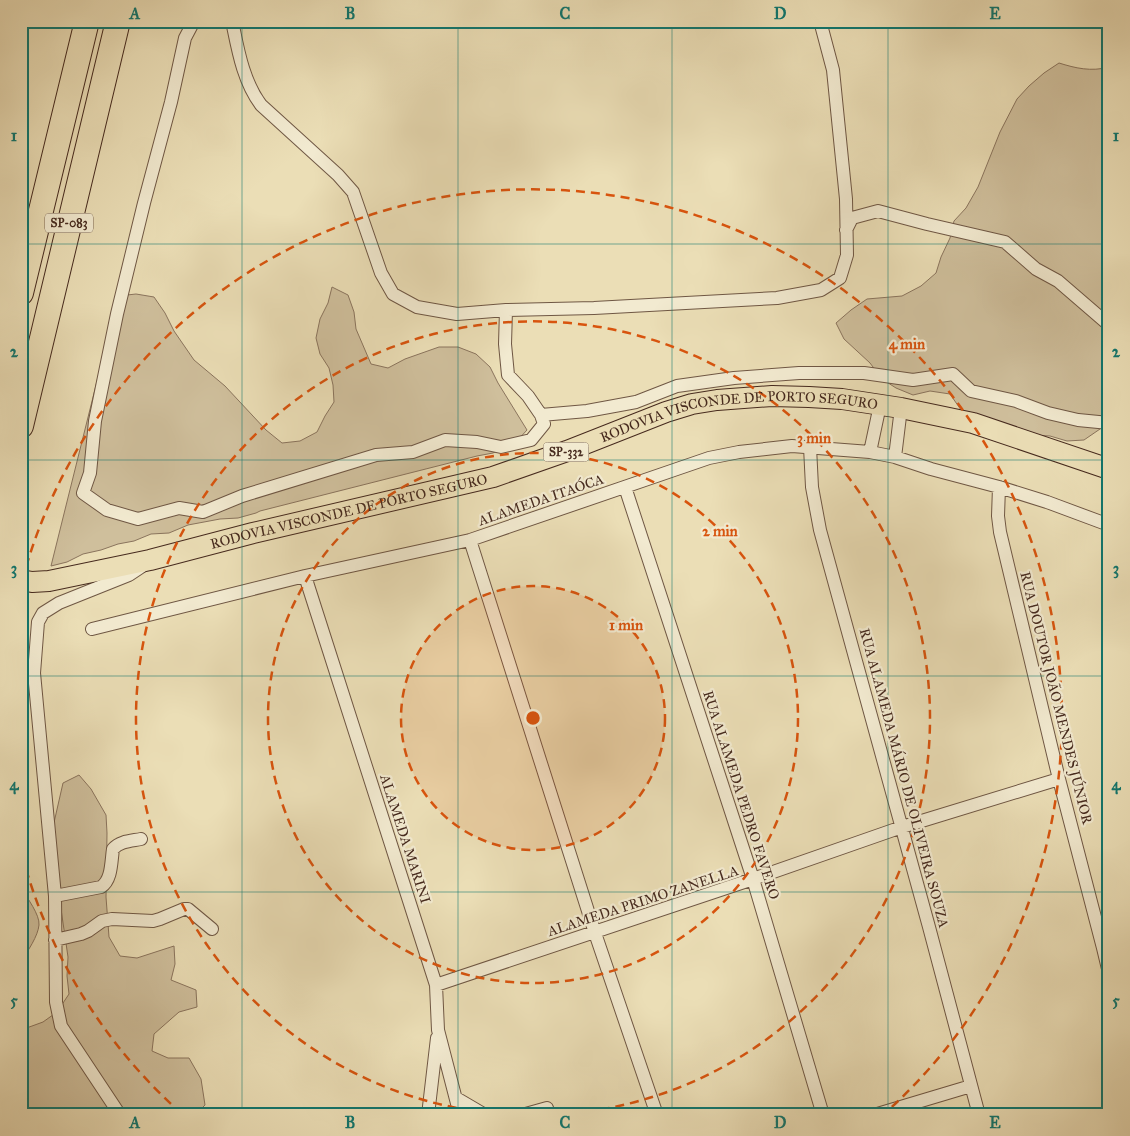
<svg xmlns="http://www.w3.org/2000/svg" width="1130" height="1136" viewBox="0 0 1130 1136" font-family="'IM FELL Great Primer',serif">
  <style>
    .green { fill: #cfbf9c; stroke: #8a745d }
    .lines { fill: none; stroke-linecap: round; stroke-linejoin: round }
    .minor-casing { stroke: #6f5744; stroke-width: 14 }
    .primary-casing { stroke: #462a1e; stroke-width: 22 }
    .motorway-casing { stroke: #462a1e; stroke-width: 26 }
    .minor { stroke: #f2ead0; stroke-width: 12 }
    .primary { stroke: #ebdeb6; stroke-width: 20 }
    .motorway { stroke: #ebdeb6; stroke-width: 24 }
    .grid { fill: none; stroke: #0f766e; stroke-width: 1; stroke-opacity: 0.55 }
    .ring { fill: none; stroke: #d8540e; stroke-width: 2.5; stroke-dasharray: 9 6 }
    .labels { text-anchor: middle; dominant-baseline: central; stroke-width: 4.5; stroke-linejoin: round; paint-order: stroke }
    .shield { fill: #f2ead0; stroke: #7a6453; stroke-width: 1 }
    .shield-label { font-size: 12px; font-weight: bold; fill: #462a1e }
    .street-label { font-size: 14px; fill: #462a1e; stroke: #f2ead0 }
    .centre { fill: #d8540e; stroke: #f2ead0; stroke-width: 2.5 }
    .ring-label { font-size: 15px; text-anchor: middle; font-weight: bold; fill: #d8540e; stroke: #f2ead0; stroke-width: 4.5; stroke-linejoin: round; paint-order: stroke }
    .neatline { fill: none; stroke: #0f766e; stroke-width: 2 }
    .grid-label { font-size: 16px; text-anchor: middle; font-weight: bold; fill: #0f766e }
  </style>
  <rect width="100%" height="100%" fill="#ebdeb6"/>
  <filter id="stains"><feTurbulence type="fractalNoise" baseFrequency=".004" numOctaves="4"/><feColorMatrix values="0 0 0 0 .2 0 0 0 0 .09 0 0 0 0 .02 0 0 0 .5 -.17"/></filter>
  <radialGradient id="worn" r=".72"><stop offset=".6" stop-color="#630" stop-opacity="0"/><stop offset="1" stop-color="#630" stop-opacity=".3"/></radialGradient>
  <path class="green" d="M1059 63C1075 68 1091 72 1109 67V416L1100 429 1084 440 1067 441 1050 436 1033 435 961 410 950 394 930 391 913 395 896 388 882 379 870 363 844 339 836 323 851 310 867 299 902 296 921 286 936 273 941 257 950 238 954 221 966 208 978 187 1000 132 1017 99 1029 86 1044 73Z
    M332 287 348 295 354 312 356 329 371 364 388 368 405 359 439 347H458L476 354 490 367 498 383 527 430 515 443 493 453 477 456 260 511 256 513 238 518 220 519 188 525 169 533 151 534 134 541 118 544 101 550 83 554 67 562 51 566 105 349 127 295 136 294 154 297 165 313 174 331 194 360 225 386 266 430 282 443 300 441 317 432 325 416 334 402 333 385 329 368 320 354 316 338 320 319 328 303Z
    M79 775 91 789 106 815 107 833 106 897 109 937 120 956 137 958 174 946 175 964 171 980 196 990 197 1007 179 1012 154 1034 152 1051 168 1058H189L201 1079 205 1105 195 1115H21V1030L43 1022 57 1012 69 994 67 976 68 957 61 909 53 827 63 783Z
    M21 889C27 897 40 915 39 925 38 936 28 951 21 961Z"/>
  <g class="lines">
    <defs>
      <path id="minor" d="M194 21 185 38 171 102 144 203 117 314 95 421 90 473 83 493 107 510 138 519 179 508 203 512 242 496 376 455 413 452 445 440 477 442 501 447 531 440 544 424 541 415 528 396 508 375 505 344 506 310
        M232 21C238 50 243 81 261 105L338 175 353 192 381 273 393 294 417 307 457 314 506 310 594 308 777 298 821 290 840 278 847 255 846 199 833 70 820 21
        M846 230 852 218 878 211 927 224 1005 242 1036 269 1058 281 1109 325
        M541 415 587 411 636 402 677 386 734 378 799 373H864L913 380 953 374 971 391 1016 401 1048 413 1078 420 1109 423
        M810 447 812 487 820 530 929 927 979 1115
        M870 452 880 405
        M895 457 901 408
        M625 487 753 879 823 1115
        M999 487 998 516 1000 532 1059 779 1103 948 1109 973
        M470 540 595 933 657 1115
        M305 576 436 985 438 1030 460 1115
        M92 629 305 576 470 540 709 458 739 452 792 446 870 452 895 457 931 469 999 487 1047 502 1109 525
        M55 896 101 887C112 880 111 862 113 849 120 841 131 841 141 839
        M55 940 81 934 88 931 102 921 112 919 153 921 160 919 184 909H188L212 929
        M436 985 753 879 902 827 1059 779
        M456 1098 485 1115
        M120 1115 61 1026 56 1002 55 896 34 673 38 622 43 613 59 603 129 575 144 565
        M428 1115 437 1038
        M522 1115 547 1108
        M874 1115 971 1086"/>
      <g id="primary">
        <path id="s1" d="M21 580 32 582 49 581 150 560 253 533 493 477 567 451 666 412 692 404 717 400 772 396 809 397 842 399 901 408 973 423 1109 469"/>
      </g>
      <path id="motorway" d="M21 293 87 21
        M21 426 118 21"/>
    </defs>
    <use href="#minor" class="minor-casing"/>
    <use href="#primary" class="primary-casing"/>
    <use href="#motorway" class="motorway-casing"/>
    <use href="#minor" class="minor"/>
    <use href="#primary" class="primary"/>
    <use href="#motorway" class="motorway"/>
  </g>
  <path class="grid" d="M242 21V1115M458 21V1115M672 21V1115M888 21V1115M21 244H1109M21 460H1109M21 676H1109M21 892H1109"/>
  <circle cx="533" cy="718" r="132" fill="#d8540e" fill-opacity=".12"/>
  <g class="ring">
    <circle cx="533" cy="718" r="132"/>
    <circle cx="533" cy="718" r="265"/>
    <path d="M516 1115A397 397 0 1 1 550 1115"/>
    <path d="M182 1114A529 529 0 0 1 22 855M22 581A529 529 0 1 1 884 1114"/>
  </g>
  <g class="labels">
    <g class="shield">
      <rect x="45" y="213.5" width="48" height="19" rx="4"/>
      <rect x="543.5" y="442.5" width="45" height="19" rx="4"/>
    </g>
    <g class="shield-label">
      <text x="69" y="223">SP-083</text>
      <text x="566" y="452">SP-332</text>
    </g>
    <g class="street-label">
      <text stroke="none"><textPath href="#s1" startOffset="741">RODOVIA VISCONDE DE PORTO SEGURO</textPath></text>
      <text transform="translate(541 500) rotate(-19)">ALAMEDA ITAÓCA</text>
      <text stroke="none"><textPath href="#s1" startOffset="336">RODOVIA VISCONDE DE PORTO SEGURO</textPath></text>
      <text transform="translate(1056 698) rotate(76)">RUA DOUTOR JOÃO MENDES JÚNIOR</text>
      <text transform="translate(904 778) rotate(75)">RUA ALAMEDA MÁRIO DE OLIVEIRA SOUZA</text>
      <text transform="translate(741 795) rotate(72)">RUA ALAMEDA PEDRO FAVERO</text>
      <text transform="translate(405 839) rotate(72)">ALAMEDA MARINI</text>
      <text transform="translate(643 901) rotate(-18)">ALAMEDA PRIMO ZANELLA</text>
    </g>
  </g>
  <circle cx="533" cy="718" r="8" class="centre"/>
  <g class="ring-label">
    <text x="907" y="349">4 min</text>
    <text x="814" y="443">3 min</text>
    <text x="720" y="536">2 min</text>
    <text x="626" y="630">1 min</text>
  </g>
  <rect width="1130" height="1136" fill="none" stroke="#ebdeb6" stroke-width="55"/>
  <rect x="28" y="28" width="1074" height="1080" class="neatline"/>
  <g class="grid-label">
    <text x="135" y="19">A</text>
    <text x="350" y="19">B</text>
    <text x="565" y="19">C</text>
    <text x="780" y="19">D</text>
    <text x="995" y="19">E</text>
    <text x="14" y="141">1</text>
    <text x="1116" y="141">1</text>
    <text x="14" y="357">2</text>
    <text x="1116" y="357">2</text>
    <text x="14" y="574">3</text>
    <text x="1116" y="574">3</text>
    <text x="14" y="790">4</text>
    <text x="1116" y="790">4</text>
    <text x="14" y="1006">5</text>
    <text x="1116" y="1006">5</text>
    <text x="135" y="1128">A</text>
    <text x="350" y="1128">B</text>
    <text x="565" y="1128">C</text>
    <text x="780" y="1128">D</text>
    <text x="995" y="1128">E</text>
  </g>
  <rect width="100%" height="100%" filter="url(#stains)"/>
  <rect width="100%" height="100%" fill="url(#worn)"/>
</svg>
